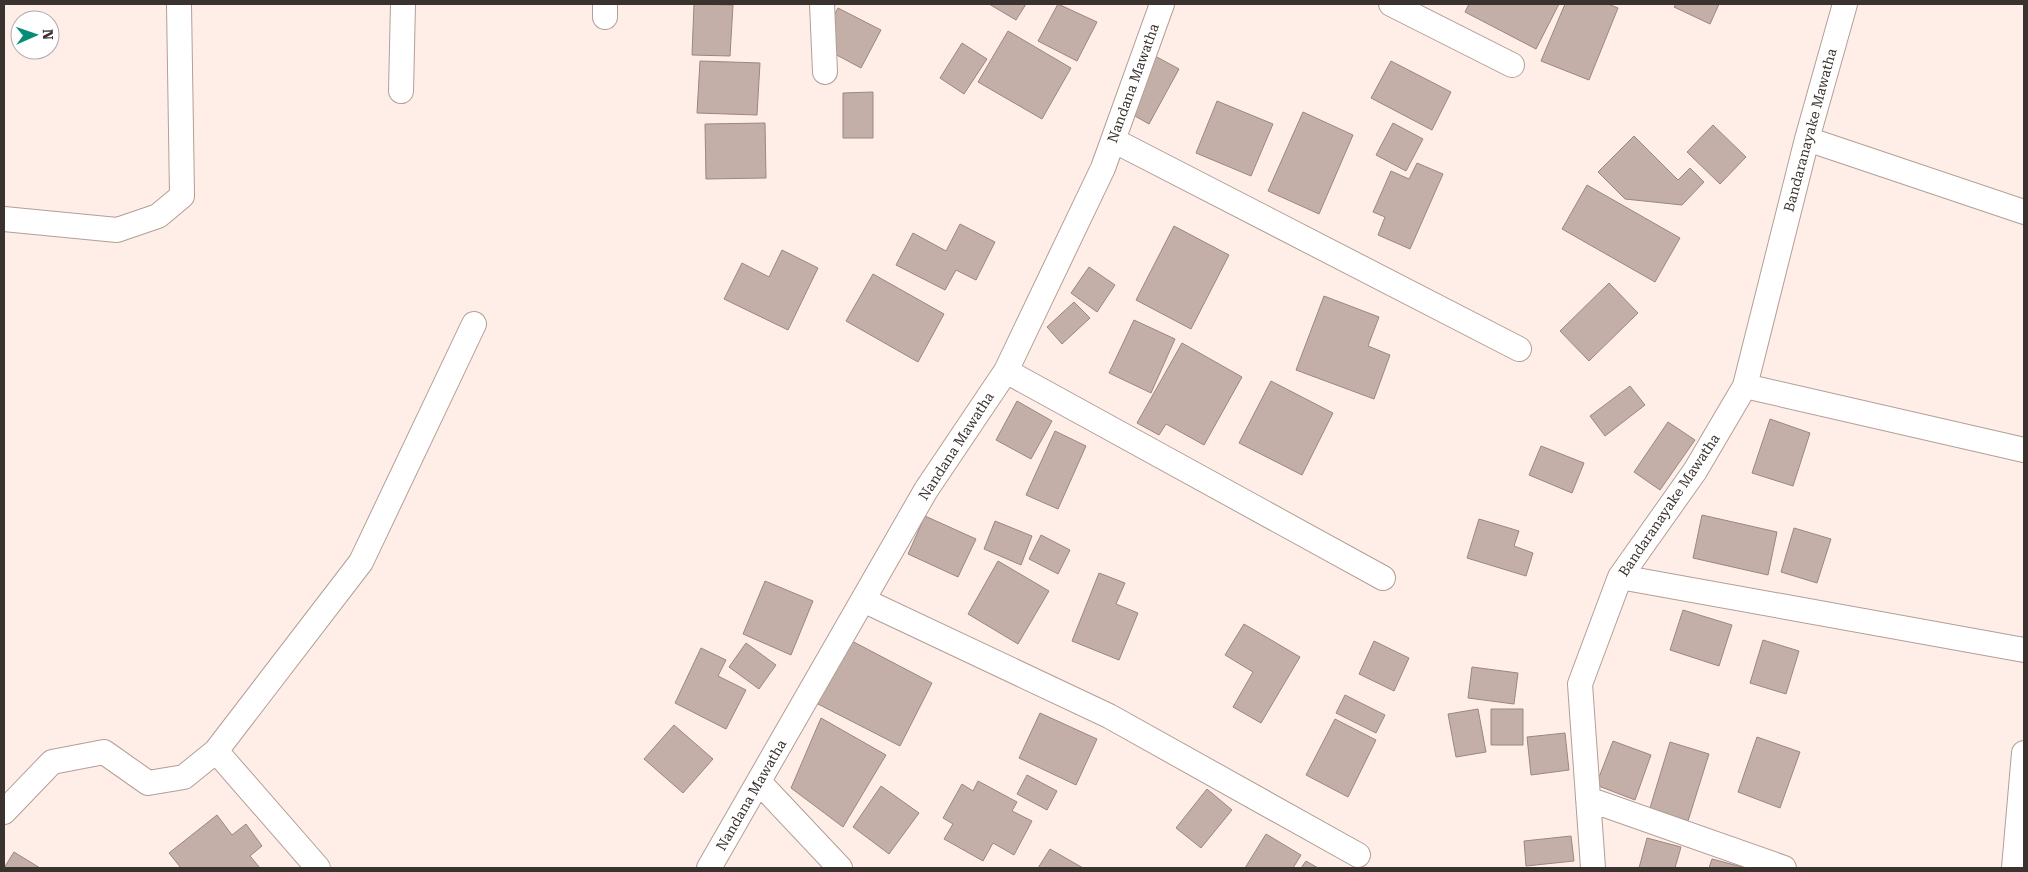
<svg xmlns="http://www.w3.org/2000/svg" width="2028" height="872" viewBox="0 0 2028 872" font-family="'Roboto Serif',serif">
  <style>
    .building { fill: #c3afa7; stroke: #9a877f }
    .lines { fill: none; stroke-linecap: round; stroke-linejoin: round }
    .street-casing { stroke: #b29f96; stroke-width: 26 }
    .street { stroke: #fff; stroke-width: 24 }
    .labels { text-anchor: middle; dominant-baseline: central; stroke-width: 5; stroke-linejoin: round; paint-order: stroke }
    .street-label { font-size: 14px; fill: #3a322f; stroke: #fff }
  </style>
  <rect width="100%" height="100%" fill="#ffeee7"/>
  <path class="building" d="M694 4 733 5 730 56 692 55Z
    M989 4H1026L1016 20Z
    M1058 4 1097 22 1077 61 1038 41Z
    M1469 4H1559L1536 49 1465 12Z
    M1565 4H1608L1618 8 1589 80 1541 61Z
    M1676 4H1719L1710 24 1674 7Z
    M838 8 881 30 861 68 818 45Z
    M1008 31 1071 68 1042 119 978 82Z
    M962 43 987 59 964 94 940 78Z
    M1144 50 1179 69 1149 124 1114 104Z
    M700 61 760 63 757 115 697 113Z
    M1391 61 1451 92 1432 130 1371 98Z
    M873 92V138H843V93Z
    M1217 101 1273 124 1251 176 1196 153Z
    M1303 112 1353 135 1319 214 1268 191Z
    M765 123 766 178 706 179 705 124Z
    M1393 123 1423 139 1406 171 1376 155Z
    M1713 125 1746 157 1720 184 1687 152Z
    M1634 136 1678 180 1690 168 1704 182 1682 205 1625 199 1598 172Z
    M1417 163 1443 174 1410 249 1378 235 1385 217 1373 212 1391 171 1409 179Z
    M1587 185 1680 238 1655 282 1562 229Z
    M960 224 995 242 976 280 956 270 945 290 896 265 913 233 946 251Z
    M1174 226 1229 255 1191 329 1136 300Z
    M782 250 818 268 788 330 724 299 742 263 769 277Z
    M1089 267 1115 285 1097 312 1071 293Z
    M873 274 944 314 918 362 846 321Z
    M1609 283 1638 313 1589 361 1560 331Z
    M1324 296 1379 317 1368 346 1390 355 1374 399 1296 370Z
    M1074 302 1090 318 1062 344 1047 327Z
    M1134 320 1175 339 1151 393 1109 373Z
    M1182 343 1242 377 1204 445 1166 424 1159 435 1137 423Z
    M1271 381 1333 413 1302 475 1239 443Z
    M1630 386 1645 405 1605 436 1590 416Z
    M1017 401 1052 421 1031 459 996 440Z
    M1770 419 1810 433 1793 486 1752 473Z
    M1668 422 1695 440 1660 490 1634 472Z
    M1055 431 1086 446 1058 509 1026 495Z
    M1541 446 1584 463 1572 493 1529 475Z
    M1702 515 1777 532 1768 575 1693 558Z
    M925 516 976 539 958 577 908 554Z
    M1479 519 1519 531 1514 546 1533 553 1526 576 1467 558Z
    M995 521 1032 536 1021 565 984 549Z
    M1794 528 1831 539 1817 583 1781 572Z
    M1041 535 1070 550 1058 574 1029 559Z
    M998 561 1049 591 1018 644 968 614Z
    M1099 573 1125 583 1116 604 1138 613 1119 660 1072 641Z
    M765 581 813 601 791 655 743 634Z
    M1683 610 1732 625 1719 666 1670 650Z
    M1244 624 1300 657 1261 723 1233 707 1253 672 1225 655Z
    M848 639 932 683 900 746 816 703Z
    M1763 640 1799 651 1786 694 1750 683Z
    M1374 641 1409 658 1394 691 1359 674Z
    M746 643 776 665 759 689 729 667Z
    M701 648 726 660 718 676 746 690 726 729 675 703Z
    M1472 667 1518 673 1514 704 1468 698Z
    M1345 695 1385 715 1376 733 1336 713Z
    M1478 709 1486 752 1456 757 1448 714Z
    M1491 709H1523V745H1491Z
    M1040 713 1097 739 1076 785 1019 758Z
    M821 718 886 755 843 827 791 788Z
    M1335 719 1376 740 1348 797 1306 775Z
    M674 725 713 759 683 793 644 759Z
    M1565 733 1569 770 1531 775 1527 737Z
    M1757 737 1800 752 1780 808 1738 792Z
    M1613 741 1651 755 1635 800 1596 785Z
    M1670 742 1709 754 1688 821 1650 808Z
    M1027 775 1057 791 1047 810 1017 794Z
    M978 781 1017 802 1012 811 1032 821 1014 855 993 843 983 861 944 839 953 824 943 818 962 784 973 791Z
    M881 786 919 813 889 854 853 827Z
    M1207 789 1232 810 1201 848 1176 828Z
    M217 815 232 835 246 824 262 846 250 856 260 868H181L169 853Z
    M1266 834 1301 855 1293 868H1245Z
    M1571 836 1574 861 1526 866 1524 841Z
    M1647 838 1681 847 1675 868H1639Z
    M1050 849 1083 868H1038Z
    M14 852 40 868H4Z
    M1712 859 1746 868H1709Z
    M1306 861 1318 868H1301Z"/>
  <g class="lines">
    <defs>
      <path id="street" d="M605 4V17
        M822 4 825 72
        M1391 4 1512 65
        M401 91 403 4
        M1807 139 2024 212
        M1113 140 1519 349
        M4 219 117 230 158 216 182 196 179 4
        M1006 371 1383 578
        M1745 386 2024 450
        M1620 577 2024 650
        M863 600 1109 716 1358 855
        M216 751 361 562 474 324
        M759 782 840 868
        M1588 799 1784 868
        M4 812 52 762 104 752 148 783 184 777 216 751 318 868
        M709 868 926 490 1006 371 1103 168 1162 4
        M1593 868 1580 684 1620 577 1695 471 1745 386 1807 139 1845 4
        M2014 868 2024 753"/>
    </defs>
    <use href="#street" class="street-casing"/>
    <use href="#street" class="street"/>
  </g>
  <g class="labels">
    <g class="street-label">
      <text transform="translate(1133 83) rotate(-70)">Nandana Mawatha</text>
      <text transform="translate(1810 130) rotate(-75)">Bandaranayake Mawatha</text>
      <text transform="translate(956 446) rotate(-57)">Nandana Mawatha</text>
      <text transform="translate(1669 505) rotate(-56)">Bandaranayake Mawatha</text>
      <text transform="translate(751 795) rotate(-60)">Nandana Mawatha</text>
    </g>
  </g>
  <rect width="2028" height="872" fill="none" stroke="#3a322f" stroke-width="10"/>
  <g transform="translate(35 35) rotate(88)"><circle r="24" fill="#ffffff" stroke="#b0adac"/>
  <path d="M0-4L9 19L0 12L-9 19Z" fill="#058e75"/>
  <text y="-8" font-size="14" font-weight="bold" text-anchor="middle" fill="#3a322f">N</text>
  </g>
</svg>
